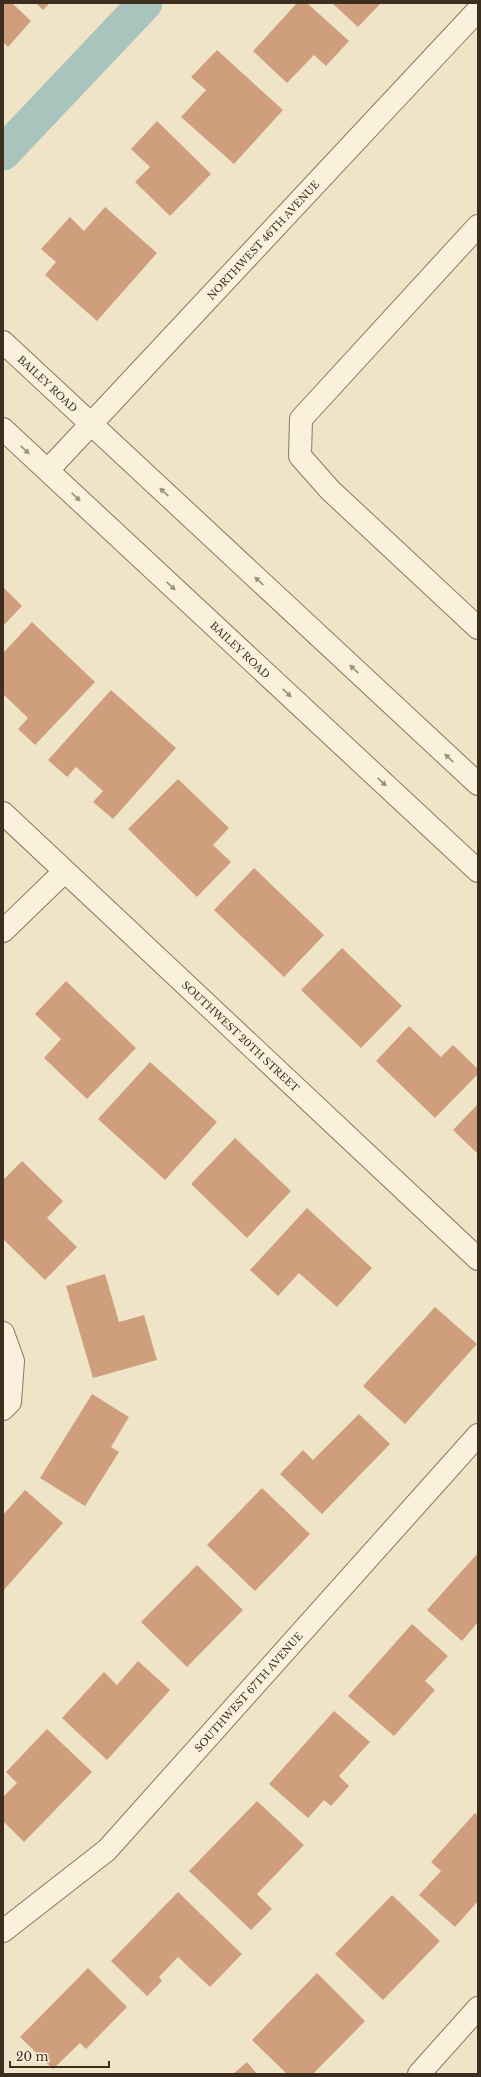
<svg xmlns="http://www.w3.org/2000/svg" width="481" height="2077" viewBox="0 0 481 2077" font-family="'Libre Baskerville',serif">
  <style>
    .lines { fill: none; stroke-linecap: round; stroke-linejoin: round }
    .canal { stroke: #a9c4bc; stroke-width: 35 }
    .building { fill: #cf9f7d }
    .minor-casing { stroke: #8d765c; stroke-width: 24 }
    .minor { stroke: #faf1dc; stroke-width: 22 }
    .oneway { fill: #9c907e }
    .labels { text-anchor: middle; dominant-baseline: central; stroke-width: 3.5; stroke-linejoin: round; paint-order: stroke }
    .street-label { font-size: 10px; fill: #3d2e20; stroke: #f7eed8 }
  </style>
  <rect width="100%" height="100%" fill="#f0e4c8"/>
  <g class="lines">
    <path class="canal" d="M3 153 145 3"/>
  </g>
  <path class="building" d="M3 3H12L31 21 8 47 3 42Z
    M36 3H50L43 10Z
    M297 3H307L349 41 326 66 314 55 287 83 253 51Z
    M332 3H381L358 27Z
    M217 50 283 110 234 164 181 117 206 90 191 77Z
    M157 121 211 174 170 216 135 182 150 167 131 149Z
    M105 207 157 253 97 321 45 275 56 262 41 249 70 217 84 231Z
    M3 587 22 606 3 626Z
    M32 622 95 682 35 745 18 729 28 718 3 694V653Z
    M111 690 176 748 113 819 93 802 103 791 76 767 67 777 48 760Z
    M178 779 229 828 213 845 231 862 197 897 128 829Z
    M254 868 324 935 284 977 214 910Z
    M342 948 402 1006 361 1048 301 990Z
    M66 981 136 1048 87 1099 44 1058 61 1039 35 1014Z
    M409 1026 441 1057 453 1045 478 1069V1074L435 1118 376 1061Z
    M150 1062 217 1122 165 1180 98 1119Z
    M478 1104V1154L453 1130Z
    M235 1138 291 1191 247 1238 191 1184Z
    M22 1161 63 1201 47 1218 77 1247 45 1280 3 1239V1180Z
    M307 1208 372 1268 337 1307 299 1273 278 1296 250 1270Z
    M105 1274 119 1322 144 1315 157 1360 93 1378 66 1286Z
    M435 1307 477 1344 405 1424 363 1386Z
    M92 1394 129 1417 111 1447 119 1452 85 1506 40 1478Z
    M359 1414 390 1444 322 1514 280 1474 303 1450 313 1460Z
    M262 1488 310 1534 255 1591 207 1545Z
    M25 1490 63 1523 3 1591V1515Z
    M478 1553V1622L462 1641 427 1610Z
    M197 1565 243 1610 187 1667 141 1622Z
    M412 1624 448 1656 425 1681 435 1690 394 1736 348 1696Z
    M138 1661 170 1690 107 1760 62 1718 104 1672 117 1685Z
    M334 1711 370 1742 339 1776 349 1786 331 1806 324 1800 308 1818 269 1784Z
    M47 1729 92 1772 24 1842 3 1821V1797L17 1783 6 1772Z
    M257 1801 304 1845 257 1894 272 1909 251 1930 189 1871Z
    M475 1813 478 1816V1901L455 1927 419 1895 441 1871 431 1862Z
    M178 1892 242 1954 210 1987 178 1957 159 1977 162 1981 147 1996 111 1961Z
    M392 1895 440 1941 383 2000 335 1954Z
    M88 1968 127 2007 86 2049 80 2043 53 2069 20 2037Z
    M317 1973 365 2021 313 2074H287L252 2040Z
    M247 2062 257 2074H233Z"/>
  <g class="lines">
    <defs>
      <g id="minor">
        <path d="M478 226 301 419 300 456 330 490 478 628"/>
        <path id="s1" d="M3 342 478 784"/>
        <path id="s2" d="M3 429 478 871"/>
        <path id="s3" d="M48 470 478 10"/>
        <path id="s4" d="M3 813 478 1259"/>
        <path d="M3 931 64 872"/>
        <path d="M3 1333 13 1361 10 1402 3 1409"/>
        <path id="s5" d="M3 1931 107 1850 478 1435"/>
        <path d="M419 2074 478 2008"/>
      </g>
    </defs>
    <use href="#minor" class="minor-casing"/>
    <use href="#minor" class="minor"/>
  </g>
  <defs><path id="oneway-solid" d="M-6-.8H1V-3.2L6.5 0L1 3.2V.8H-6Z"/></defs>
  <g class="oneway">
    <use href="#oneway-solid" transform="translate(25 450) rotate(43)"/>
    <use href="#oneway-solid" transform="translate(164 492) rotate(-137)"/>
    <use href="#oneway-solid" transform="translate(76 497) rotate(43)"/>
    <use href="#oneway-solid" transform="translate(259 581) rotate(-137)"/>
    <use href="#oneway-solid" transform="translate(171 586) rotate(43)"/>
    <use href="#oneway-solid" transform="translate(354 669) rotate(-137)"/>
    <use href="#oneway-solid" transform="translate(287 693) rotate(43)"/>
    <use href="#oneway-solid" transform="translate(449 758) rotate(-137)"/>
    <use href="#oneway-solid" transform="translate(382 782) rotate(43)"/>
  </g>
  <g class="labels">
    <g class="street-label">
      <text stroke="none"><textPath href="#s3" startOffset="315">NORTHWEST 46TH AVENUE</textPath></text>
      <text stroke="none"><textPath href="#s1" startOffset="61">BAILEY ROAD</textPath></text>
      <text stroke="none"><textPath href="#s2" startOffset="324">BAILEY ROAD</textPath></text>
      <text stroke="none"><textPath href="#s4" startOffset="326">SOUTHWEST 20TH STREET</textPath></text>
      <text stroke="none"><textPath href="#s5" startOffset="344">SOUTHWEST 67TH AVENUE</textPath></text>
    </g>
  </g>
  <rect width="481" height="2077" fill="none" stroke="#3d2e20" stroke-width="8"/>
  <path d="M10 2061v6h99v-6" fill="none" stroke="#3d2e20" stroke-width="2"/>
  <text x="16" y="2061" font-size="12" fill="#3d2e20" stroke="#f7eed8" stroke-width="3" paint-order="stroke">20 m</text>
</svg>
